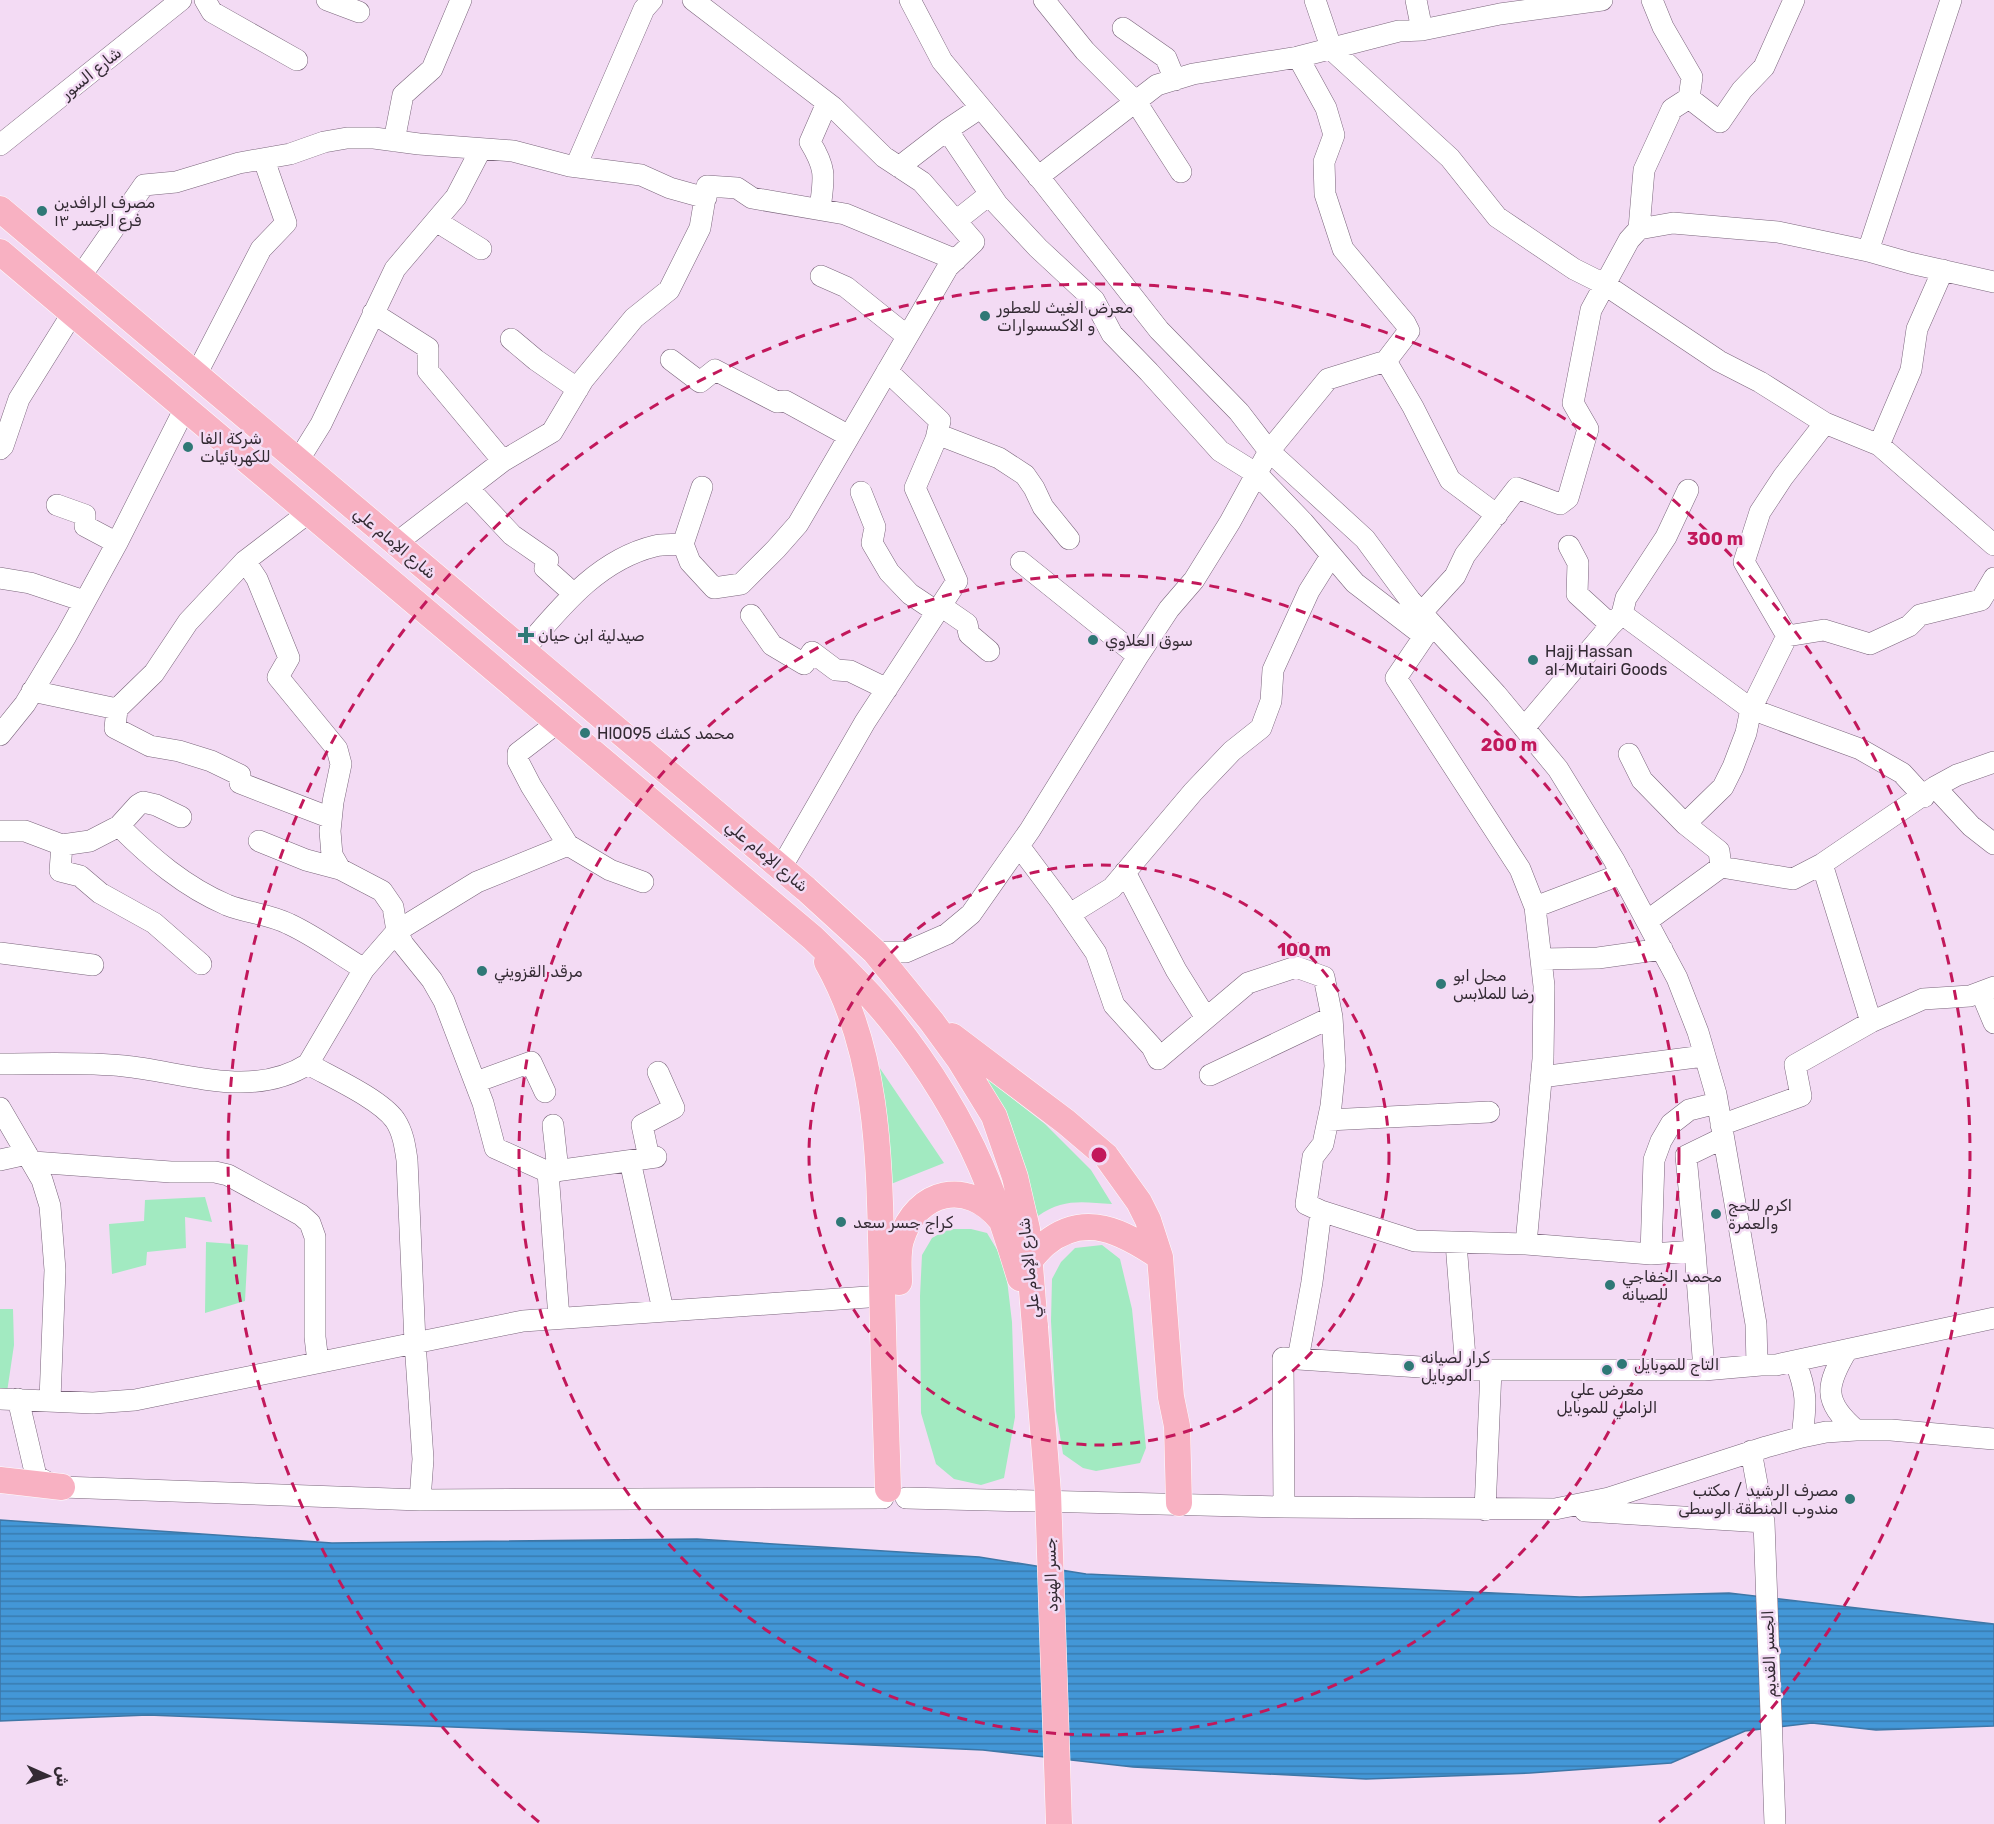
<svg xmlns="http://www.w3.org/2000/svg" width="1994" height="1824" viewBox="0 0 1994 1824" font-family="Rubik,'Noto Sans Arabic',sans-serif">
  <style>
    .green { fill: #a2eac1 }
    .water { fill: url(#water-rules); stroke: #3e76a6; stroke-width: 1.5 }
    .lines { fill: none; stroke-linecap: round; stroke-linejoin: round }
    .minor-casing { stroke: #7a657b; stroke-width: 22 }
    .major-casing { stroke: #fff; stroke-width: 27 }
    .minor { stroke: #fff; stroke-width: 21 }
    .major { stroke: #f8b1c2; stroke-width: 26 }
    .major-bridge-casing { stroke: #fff; stroke-width: 27; stroke-linecap: butt }
    .major-bridge { stroke: #f8b1c2; stroke-width: 26 }
    .ring { fill: none; stroke: #c2185b; stroke-width: 3; stroke-dasharray: 10 8 }
    .poi-dot { fill: #2f7876; stroke: #f3dbf4; stroke-width: 2 }
    .labels { text-anchor: middle; dominant-baseline: central; stroke-width: 5; stroke-linejoin: round; paint-order: stroke }
    .street-label { font-size: 16px; fill: #332a33; stroke: #f3dbf4 }
    .poi-label { font-size: 16px; fill: #332a33; stroke: #f3dbf4; text-anchor: start }
    .centre { fill: #c2185b; stroke: #f3dbf4; stroke-width: 3 }
    .ring-label { font-size: 18px; text-anchor: middle; font-weight: bold; fill: #c2185b; stroke: #f3dbf4; stroke-width: 5; stroke-linejoin: round; paint-order: stroke }
  </style>
  <defs>
    <pattern id="water-rules" width="6" height="5" patternUnits="userSpaceOnUse" patternTransform="scale(1.5)"><rect width="6" height="5" fill="#4397d7"/><path d="M0 2.5h6" fill="none" stroke="#397baf"/></pattern>
  </defs>
  <rect width="100%" height="100%" fill="#f3dbf4"/>
  <path class="green" d="M873 1058 944 1163 891 1184V1160Z
    M984 1076 1045 1124 1091 1170 1112 1204C1083 1202 1063 1198 1038 1216L1011 1124Z
    M205 1197 212 1222 185 1217 186 1248 147 1252 146 1265 112 1274 109 1224 144 1221 145 1200Z
    M948 1229H971L987 1233 1005 1263 1012 1322 1015 1417 1004 1478 981 1485 954 1479 936 1464 921 1413 920 1296 922 1255 932 1238Z
    M206 1242 248 1245 245 1301 205 1313Z
    M1102 1245 1120 1259 1132 1309 1146 1448 1140 1463 1096 1471 1083 1468 1063 1454 1056 1411 1051 1321 1052 1279 1061 1262 1075 1248Z
    M0 1309H13L14 1345 7 1392H0Z"/>
  <path class="water" d="M0 1520 332 1543 697 1539 979 1557 1086 1574 1580 1597 1729 1593 1994 1624V1726L1876 1730 1812 1723 1745 1731 1671 1763 1530 1773 1366 1779 1133 1767 983 1750 578 1732 148 1715 0 1721Z"/>
  <g class="lines">
    <defs>
      <path id="minor" d="M205 0 212 12 297 60
        M327 0 359 12
        M693 0 833 107 884 157 922 182 974 242 948 267 798 524 776 549 741 584 714 588 690 562 683 544 702 487
        M910 0 942 61 1042 181 1159 330 1239 412 1269 451 1365 539 1410 600 1496 694 1558 769 1614 860 1677 978 1698 1032 1716 1094 1756 1324 1757 1365
        M1044 0 1085 51 1136 102 1181 172
        M1315 0 1332 50 1450 158 1497 217 1574 269 1604 284 1719 361 1760 382 1825 423 1879 445 1994 545
        M1416 0 1422 30
        M1652 0 1663 27 1692 77 1689 98
        M1123 28 1166 58 1175 80
        M947 130 997 204 1038 248 1094 300 1112 334 1149 372 1220 451 1257 474 1303 522 1355 583 1424 636
        M394 141 403 95 432 69 461 0
        M0 145 181 0
        M576 166 644 9 652 0
        M899 167 947 130 980 108
        M1038 177 1157 85 1193 74 1298 57 1399 31 1422 30 1500 14 1602 0
        M820 209C824 177 827 170 810 142L827 103
        M436 221 481 249
        M956 221 990 194
        M1639 229 1644 170 1672 109 1689 98 1720 122 1742 90 1764 67 1794 0
        M1868 251 1951 0
        M821 276 846 287 907 336
        M80 277 144 185 176 182 239 163 290 154 324 142 347 138H374L419 144 513 151 570 166 641 175 670 188 706 198
        M373 313 428 348V371L503 461
        M511 339 536 360 578 389
        M671 360 700 382 715 370 777 402 785 401 849 436
        M1386 361 1413 407 1450 480 1497 515
        M196 375 261 249 286 223 264 160
        M937 434 999 458 1025 475 1034 488 1043 507 1069 539
        M1879 445 1911 370 1917 329 1943 270
        M0 449 3 446 19 399 72 314
        M298 461 321 424 395 269 456 197 481 149
        M468 488 512 535 548 560 545 568 574 594
        M861 492 875 527 872 543 889 572 910 594 937 612
        M57 505 85 515V526L117 543
        M395 544 503 461 552 432 583 380 634 318 669 290 700 228 707 186 737 188 752 198 845 214 956 260
        M1569 546 1578 563 1577 594 1611 625
        M245 561 257 579 289 658 278 677 337 749 341 764 333 802 330 831 332 855 340 869 382 891 393 907 397 931 403 944 432 980 444 1001 483 1103 495 1148 548 1172 656 1157
        M1021 562 1138 656
        M0 578 30 583 84 601
        M941 606 967 624 969 634 989 651
        M1422 612 1455 576 1465 555 1517 488 1560 504 1568 498 1588 429 1573 403 1591 310 1629 240 1639 229 1673 223 1778 232 1868 251 1910 263 1994 282
        M1622 614 1751 709 1860 749 1902 773 1924 797
        M751 615 772 645 804 664 812 652 836 670 850 671 887 689
        M1432 625 1396 678 1520 869 1535 907 1544 986 1543 1059 1526 1244
        M1787 636 1744 562 1760 512 1783 477 1825 423
        M523 651C560 608 597 560 655 546 663 544 674 545 683 544
        M32 691 117 709 154 673 188 622 245 561 308 513
        M117 709 115 728 150 746 179 751 211 761 240 775V783L331 818
        M557 723 518 753V761L531 786 568 845 610 870 643 882
        M1524 728 1611 625 1622 614 1626 598 1666 537 1688 490
        M0 735 25 704 66 636 117 543 185 408
        M1629 754 1642 780 1685 824 1719 851 1721 867
        M1935 787 1971 826 1994 844
        M1685 824 1723 787 1733 767 1746 733 1751 709 1787 636 1824 630 1870 644 1909 626 1920 615 1981 600 1994 578
        M119 826 138 805 143 802 156 805 181 817
        M0 831H25L62 845 60 871 80 876 100 893 154 923 201 964
        M259 841 306 860 340 869
        M62 845 90 841 119 826C151 858 185 887 227 905 247 913 269 914 289 924 315 936 339 954 364 969
        M1019 846 1061 902 1096 953 1114 1005 1152 1047 1158 1059 1248 983 1296 967 1324 977 1332 1017 1335 1066 1331 1106 1323 1144 1313 1157 1306 1204 1321 1211 1415 1241 1526 1244 1651 1254 1695 1251
        M1822 864 1871 1022
        M781 868 865 722 957 581 915 488 936 439 940 421 887 371
        M1125 872 1176 970 1206 1018
        M1535 907 1622 874
        M1070 914 1112 888 1193 792 1232 751 1261 728 1271 701 1273 670 1309 591 1331 556
        M1647 921 1721 867 1793 879 1822 864 1935 787 1957 775 1994 762
        M875 952H906L947 934 971 914 1030 830 1138 656 1169 609 1194 580 1230 522 1269 451 1328 379 1386 361 1409 331 1405 323 1343 249 1325 194 1324 162 1334 135 1326 108 1298 57
        M0 953 93 965
        M1541 959 1598 958 1662 949
        M1981 992 1994 1023
        M0 1064C42 1064 83 1062 124 1066 184 1072 252 1100 308 1064L364 969 397 931 477 882 568 845
        M308 1064C331 1077 380 1099 395 1120 403 1132 405 1146 407 1160L415 1342 423 1459 420 1500
        M1210 1075 1332 1017
        M1541 1077 1704 1056
        M476 1082 531 1062 545 1092
        M0 1108 42 1180 50 1206 55 1270 50 1400
        M1328 1120 1489 1112
        M553 1125 558 1171
        M1721 1125 1801 1096 1795 1065 1871 1022 1923 999 1970 996 1994 987
        M649 1158 642 1125 674 1108 658 1072
        M0 1160 27 1154
        M630 1161 663 1310
        M33 1162 171 1172H215L228 1175 301 1215 310 1223 315 1237V1337L318 1362
        M548 1172 559 1318
        M1456 1243 1466 1370
        M1651 1254 1654 1160 1661 1141 1671 1124 1689 1110 1717 1103
        M1847 1350C1826 1385 1822 1401 1856 1430
        M1298 1359 1312 1282 1321 1211
        M1795 1361C1808 1393 1806 1404 1802 1437
        M1704 1370 1695 1251 1686 1156 1723 1138
        M0 1399 93 1403 135 1400 523 1321 882 1296
        M18 1399 36 1476 52 1485 62 1487 420 1500 883 1498
        M1751 1451 1764 1522 1775 1824
        M906 1498 1284 1507 1555 1509 1609 1498 1766 1447 1802 1437 1826 1432 1856 1430H1891L1994 1439
        M1284 1507 1283 1358 1466 1370H1704L1761 1365H1776L1994 1318
        M1485 1510 1491 1370
        M1585 1511 1764 1522"/>
      <path id="major" d="M0 209 806 889 875 952 932 1022 959 1059 994 1116 1015 1177 1027 1229 1035 1327
        M0 252 813 938C830 954 846 970 862 987 900 1026 940 1084 965 1133 989 1178 1005 1229 1020 1278
        M827 962C882 1059 879 1172 882 1280 883 1350 886 1419 888 1489
        M952 1036 1066 1122 1106 1156 1139 1202 1148 1220 1160 1257 1171 1397 1177 1426 1179 1503
        M1029 1261C1034 1256 1039 1249 1045 1244 1085 1211 1123 1232 1160 1257
        M899 1282C899 1268 897 1253 901 1240 916 1190 968 1178 1001 1220
        M0 1480 62 1487"/>
    </defs>
    <use href="#minor" class="minor-casing"/>
    <use href="#major" class="major-casing"/>
    <use href="#minor" class="minor"/>
    <use href="#major" class="major"/>
    <defs>
      <path id="major-bridge" d="M1035 1327 1048 1493 1059 1824"/>
    </defs>
    <use href="#major-bridge" class="major-bridge-casing"/>
    <use href="#major-bridge" class="major-bridge"/>
  </g>
  <g class="ring">
    <circle cx="1099" cy="1155" r="290"/>
    <circle cx="1099" cy="1155" r="580"/>
    <path d="M539 1822A871 871 0 1 1 1659 1822"/>
  </g>
  <g class="poi-dot">
    <circle cx="42" cy="211" r="6"/>
    <circle cx="985" cy="316" r="6"/>
    <circle cx="188" cy="447" r="6"/>
    <path d="M523 626h6v6h6v6h-6v6h-6v-6h-6v-6h6z"/>
    <circle cx="1093" cy="640" r="6"/>
    <circle cx="1533" cy="660" r="6"/>
    <circle cx="585" cy="733" r="6"/>
    <circle cx="482" cy="971" r="6"/>
    <circle cx="1441" cy="984" r="6"/>
    <circle cx="1716" cy="1214" r="6"/>
    <circle cx="841" cy="1222" r="6"/>
    <circle cx="1610" cy="1285" r="6"/>
    <circle cx="1622" cy="1364" r="6"/>
    <circle cx="1409" cy="1366" r="6"/>
    <circle cx="1607" cy="1370" r="6"/>
    <circle cx="1850" cy="1499" r="6"/>
  </g>
  <g class="labels">
    <g class="street-label">
      <text transform="translate(91 73) rotate(-39)">شارع السور</text>
      <text transform="translate(395 543) rotate(40)">شارع الإمام علي</text>
      <text transform="translate(767 856) rotate(40)">شارع الإمام علي</text>
      <text transform="translate(1029 1268) rotate(-96)">شارع الإمام علي</text>
      <text transform="translate(1051 1575) rotate(-92)">جسر الهنود</text>
      <text transform="translate(1769 1654) rotate(-92)">الجسر القديم</text>
    </g>
    <g class="poi-label">
      <text x="54" y="202">مصرف الرافدين<tspan x="54" dy="18">فرع الجسر ١٣</tspan></text>
      <text x="997" y="307">معرض الغيث للعطور<tspan x="997" dy="18">و الاكسسوارات</tspan></text>
      <text x="200" y="438">شركة الفا<tspan x="200" dy="18">للكهربائيات</tspan></text>
      <text x="538" y="635">صيدلية ابن حيان</text>
      <text x="1105" y="640">سوق العلاوي</text>
      <text x="1545" y="651">Hajj Hassan<tspan x="1545" dy="18">al-Mutairi Goods</tspan></text>
      <text x="597" y="733">Hl0095 محمد كشك</text>
      <text x="494" y="971">مرقد القزويني</text>
      <text x="1453" y="975">محل ابو<tspan x="1453" dy="18">رضا للملابس</tspan></text>
      <text x="1728" y="1205">اكرم للحج<tspan x="1728" dy="18">والعمرة</tspan></text>
      <text x="853" y="1222">كراج جسر سعد</text>
      <text x="1622" y="1276">محمد الخفاجي<tspan x="1622" dy="18">للصيانه</tspan></text>
      <text x="1421" y="1357">كرار لصيانه<tspan x="1421" dy="18">الموبايل</tspan></text>
      <text x="1634" y="1364">التاج للموبايل</text>
      <text x="1607" y="1389" text-anchor="middle">معرض علي<tspan x="1607" dy="18">الزاملي للموبايل</tspan></text>
      <text x="1838" y="1490" text-anchor="end">مصرف الرشيد / مكتب<tspan x="1838" dy="18">مندوب المنطقة الوسطى</tspan></text>
    </g>
  </g>
  <circle cx="1099" cy="1155" r="9" class="centre"/>
  <g class="ring-label">
    <text x="1715" y="545">300 m</text>
    <text x="1509" y="751">200 m</text>
    <text x="1304" y="956">100 m</text>
  </g>
  <g transform="translate(48 1776) rotate(93)" stroke="#f3dbf4" stroke-width="4.5" paint-order="stroke">
  <path d="M0-4.5L10 22L0 15L-10 22Z" fill="#332a33"/>
  <text y="-9" font-size="16" font-weight="bold" text-anchor="middle" fill="#332a33">ش</text>
  </g>
</svg>
